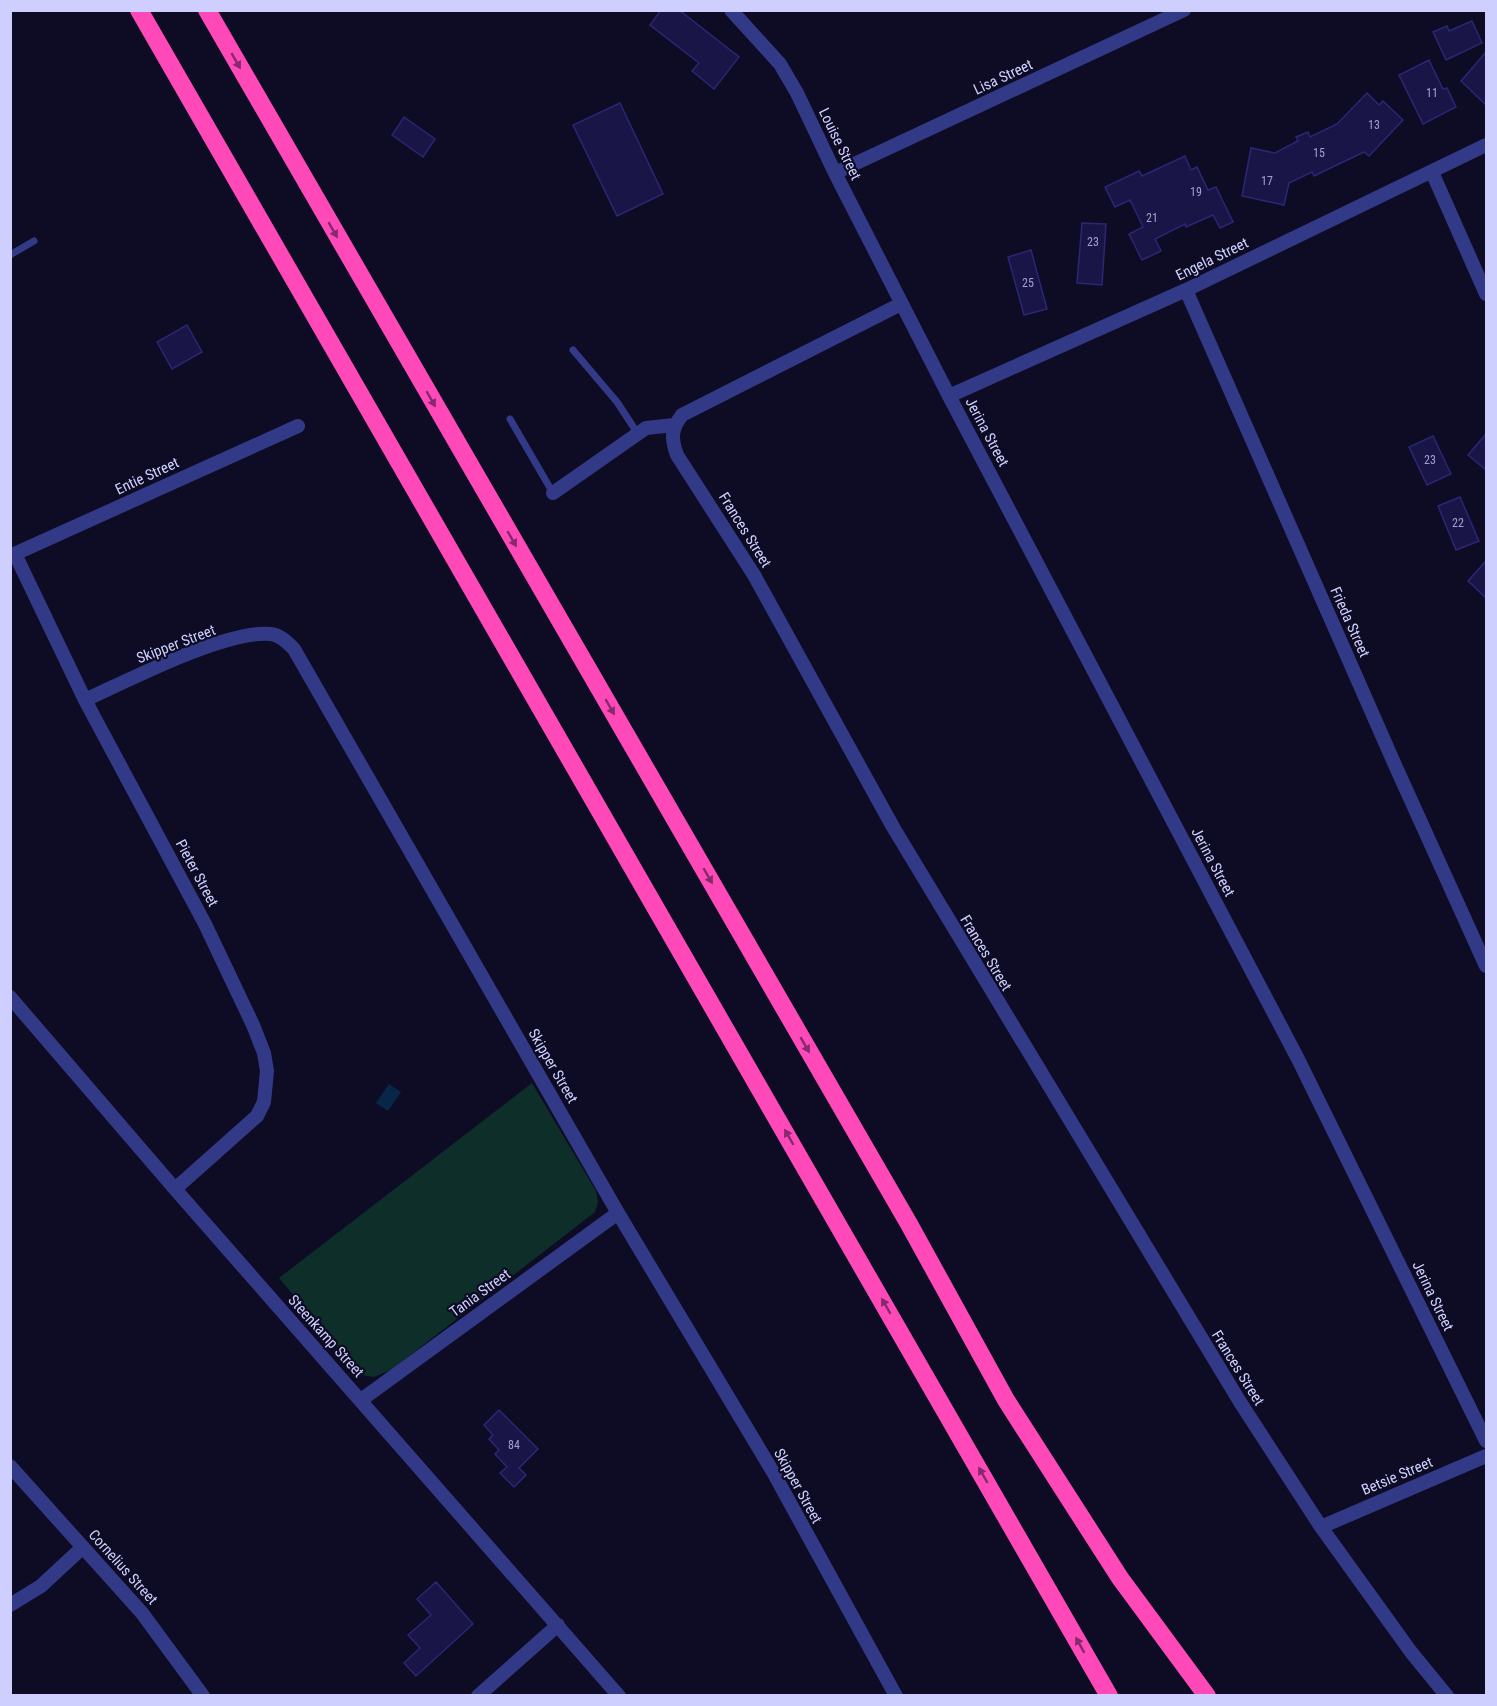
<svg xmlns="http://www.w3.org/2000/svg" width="1497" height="1706" viewBox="0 0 1497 1706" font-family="'Roboto Condensed',sans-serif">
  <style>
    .green { fill: #0e2e29 }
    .water { fill: #072748 }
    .building { fill: #191647; stroke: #2b2675; stroke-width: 1.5 }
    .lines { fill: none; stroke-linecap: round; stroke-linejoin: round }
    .service { stroke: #323a87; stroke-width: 7 }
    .minor { stroke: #323a87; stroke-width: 14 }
    .motorway { stroke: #ff49b8; stroke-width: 18 }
    .oneway { fill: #862a6e }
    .labels { text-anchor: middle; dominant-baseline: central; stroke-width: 4.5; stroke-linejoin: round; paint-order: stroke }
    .number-label { font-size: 12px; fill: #a1a1d1 }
    .street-label { font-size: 15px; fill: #cecfff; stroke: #0d0c24 }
  </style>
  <rect width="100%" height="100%" fill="#0d0c24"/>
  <path class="green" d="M532 1083 596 1191 598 1202 595 1212 391 1370 374 1377 361 1375 279 1278Z"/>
  <path class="water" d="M389 1084 401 1092 388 1111 376 1103Z"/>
  <path class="building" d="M661 10H679L739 57 714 89 692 71 699 63 650 25Z
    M1472 21 1482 43 1446 60 1433 32 1447 26 1449 31Z
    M1486 52V105L1461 81Z
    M1429 60 1443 89 1447 88 1456 107 1423 124 1399 75Z
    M1367 93 1379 105 1383 101 1403 120 1369 156 1364 152 1314 176 1312 172 1289 183 1284 205 1242 196 1251 148 1275 153 1298 141 1296 137 1308 132 1310 137 1337 124Z
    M620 103 663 194 617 216 573 125Z
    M404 117 435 139 423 157 392 135Z
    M1185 156 1191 170 1197 167 1208 190 1216 187 1233 222 1220 228 1213 215 1186 227 1185 224 1155 239 1161 251 1142 260 1129 234 1143 227 1130 200 1115 207 1105 187 1139 171 1142 176Z
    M1082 223 1106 224 1102 285 1077 283Z
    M1031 250 1047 309 1024 315 1008 257Z
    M187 325 202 352 172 369 157 342Z
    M1486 434V470L1468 455Z
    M1433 436 1451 474 1427 485 1409 447Z
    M1460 497 1479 541 1456 550 1438 506Z
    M1486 561V598L1468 581Z
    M499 1410 538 1449 519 1468 526 1475 514 1487 500 1473 507 1467 495 1454 499 1450 489 1439 493 1435 484 1425Z
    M436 1582 473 1624 416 1676 404 1663 420 1648 408 1635 431 1615 417 1599Z"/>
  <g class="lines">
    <path class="service" d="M10 255 34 241
      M573 350 617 402 638 434
      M510 419 553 493"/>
    <path class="minor" d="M731 10 780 64 797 93 835 173 949 396 1298 1059 1486 1441
      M1432 172 1486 294
      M835 173 1184 10
      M1186 290 1395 765 1486 966
      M901 304 682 415C671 429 671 439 677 455L754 575 893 827 1240 1402 1321 1527 1411 1652 1447 1696
      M949 396 1186 290 1486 145
      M553 493 646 428 674 425
      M15 554 85 700 205 924 253 1025 264 1053 267 1071 264 1102 257 1116 175 1189
      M10 556 298 426
      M85 700C127 681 227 629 271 634 280 635 287 642 294 649L618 1213 773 1472 896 1696
      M10 997 175 1189 619 1696
      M361 1400 618 1213
      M10 1466 142 1613 203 1696
      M1321 1527 1486 1456
      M10 1605 41 1586 83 1547
      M478 1696 558 1625"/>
    <path class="motorway" d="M139 10 1109 1696
      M207 10 909 1224 1006 1400 1120 1578 1207 1696"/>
  </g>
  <defs><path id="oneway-solid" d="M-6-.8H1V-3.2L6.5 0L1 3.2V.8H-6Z" transform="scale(1.5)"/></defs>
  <g class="oneway">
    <use href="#oneway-solid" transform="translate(236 61) rotate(60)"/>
    <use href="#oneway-solid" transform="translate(333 230) rotate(60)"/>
    <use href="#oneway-solid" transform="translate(431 399) rotate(60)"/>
    <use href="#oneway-solid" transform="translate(512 539) rotate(60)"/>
    <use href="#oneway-solid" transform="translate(610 707) rotate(60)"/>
    <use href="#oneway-solid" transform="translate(708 876) rotate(60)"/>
    <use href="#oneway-solid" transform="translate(805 1045) rotate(60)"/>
    <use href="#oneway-solid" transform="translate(789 1137) rotate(-120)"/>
    <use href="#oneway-solid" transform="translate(886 1306) rotate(-120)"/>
    <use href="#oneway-solid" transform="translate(983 1475) rotate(-120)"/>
    <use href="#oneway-solid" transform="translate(1080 1645) rotate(-119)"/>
  </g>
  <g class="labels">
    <g class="number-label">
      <text x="1432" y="93">11</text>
      <text x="1374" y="125">13</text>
      <text x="1319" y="153">15</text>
      <text x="1267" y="181">17</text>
      <text x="1196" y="192">19</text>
      <text x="1152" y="218">21</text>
      <text x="1093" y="242">23</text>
      <text x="1028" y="283">25</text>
      <text x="1430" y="460">23</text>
      <text x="1458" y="523">22</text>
      <text x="514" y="1445">84</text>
    </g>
    <g class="street-label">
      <text transform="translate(1003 77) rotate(-25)">Lisa Street</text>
      <text transform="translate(840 144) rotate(64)">Louise Street</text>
      <text transform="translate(1212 259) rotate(-26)">Engela Street</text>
      <text transform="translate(987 432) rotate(62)">Jerina Street</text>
      <text transform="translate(147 476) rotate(-25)">Entie Street</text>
      <text transform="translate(745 530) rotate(58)">Frances Street</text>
      <text transform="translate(1350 622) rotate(66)">Frieda Street</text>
      <text transform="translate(176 644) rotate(-21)">Skipper Street</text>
      <text transform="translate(1213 862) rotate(62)">Jerina Street</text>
      <text transform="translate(197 873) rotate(62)">Pieter Street</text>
      <text transform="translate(986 953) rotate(59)">Frances Street</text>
      <text transform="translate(553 1066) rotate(60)">Skipper Street</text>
      <text transform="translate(480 1293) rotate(-36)">Tania Street</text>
      <text transform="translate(1433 1296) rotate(64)">Jerina Street</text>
      <text transform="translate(326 1336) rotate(48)">Steenkamp Street</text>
      <text transform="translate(1238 1368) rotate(58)">Frances Street</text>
      <text transform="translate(1397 1476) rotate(-23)">Betsie Street</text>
      <text transform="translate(798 1486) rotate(61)">Skipper Street</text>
      <text transform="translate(123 1567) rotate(48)">Cornelius Street</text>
    </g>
  </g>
  <rect width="1497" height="1706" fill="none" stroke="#cecfff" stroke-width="24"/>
</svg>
